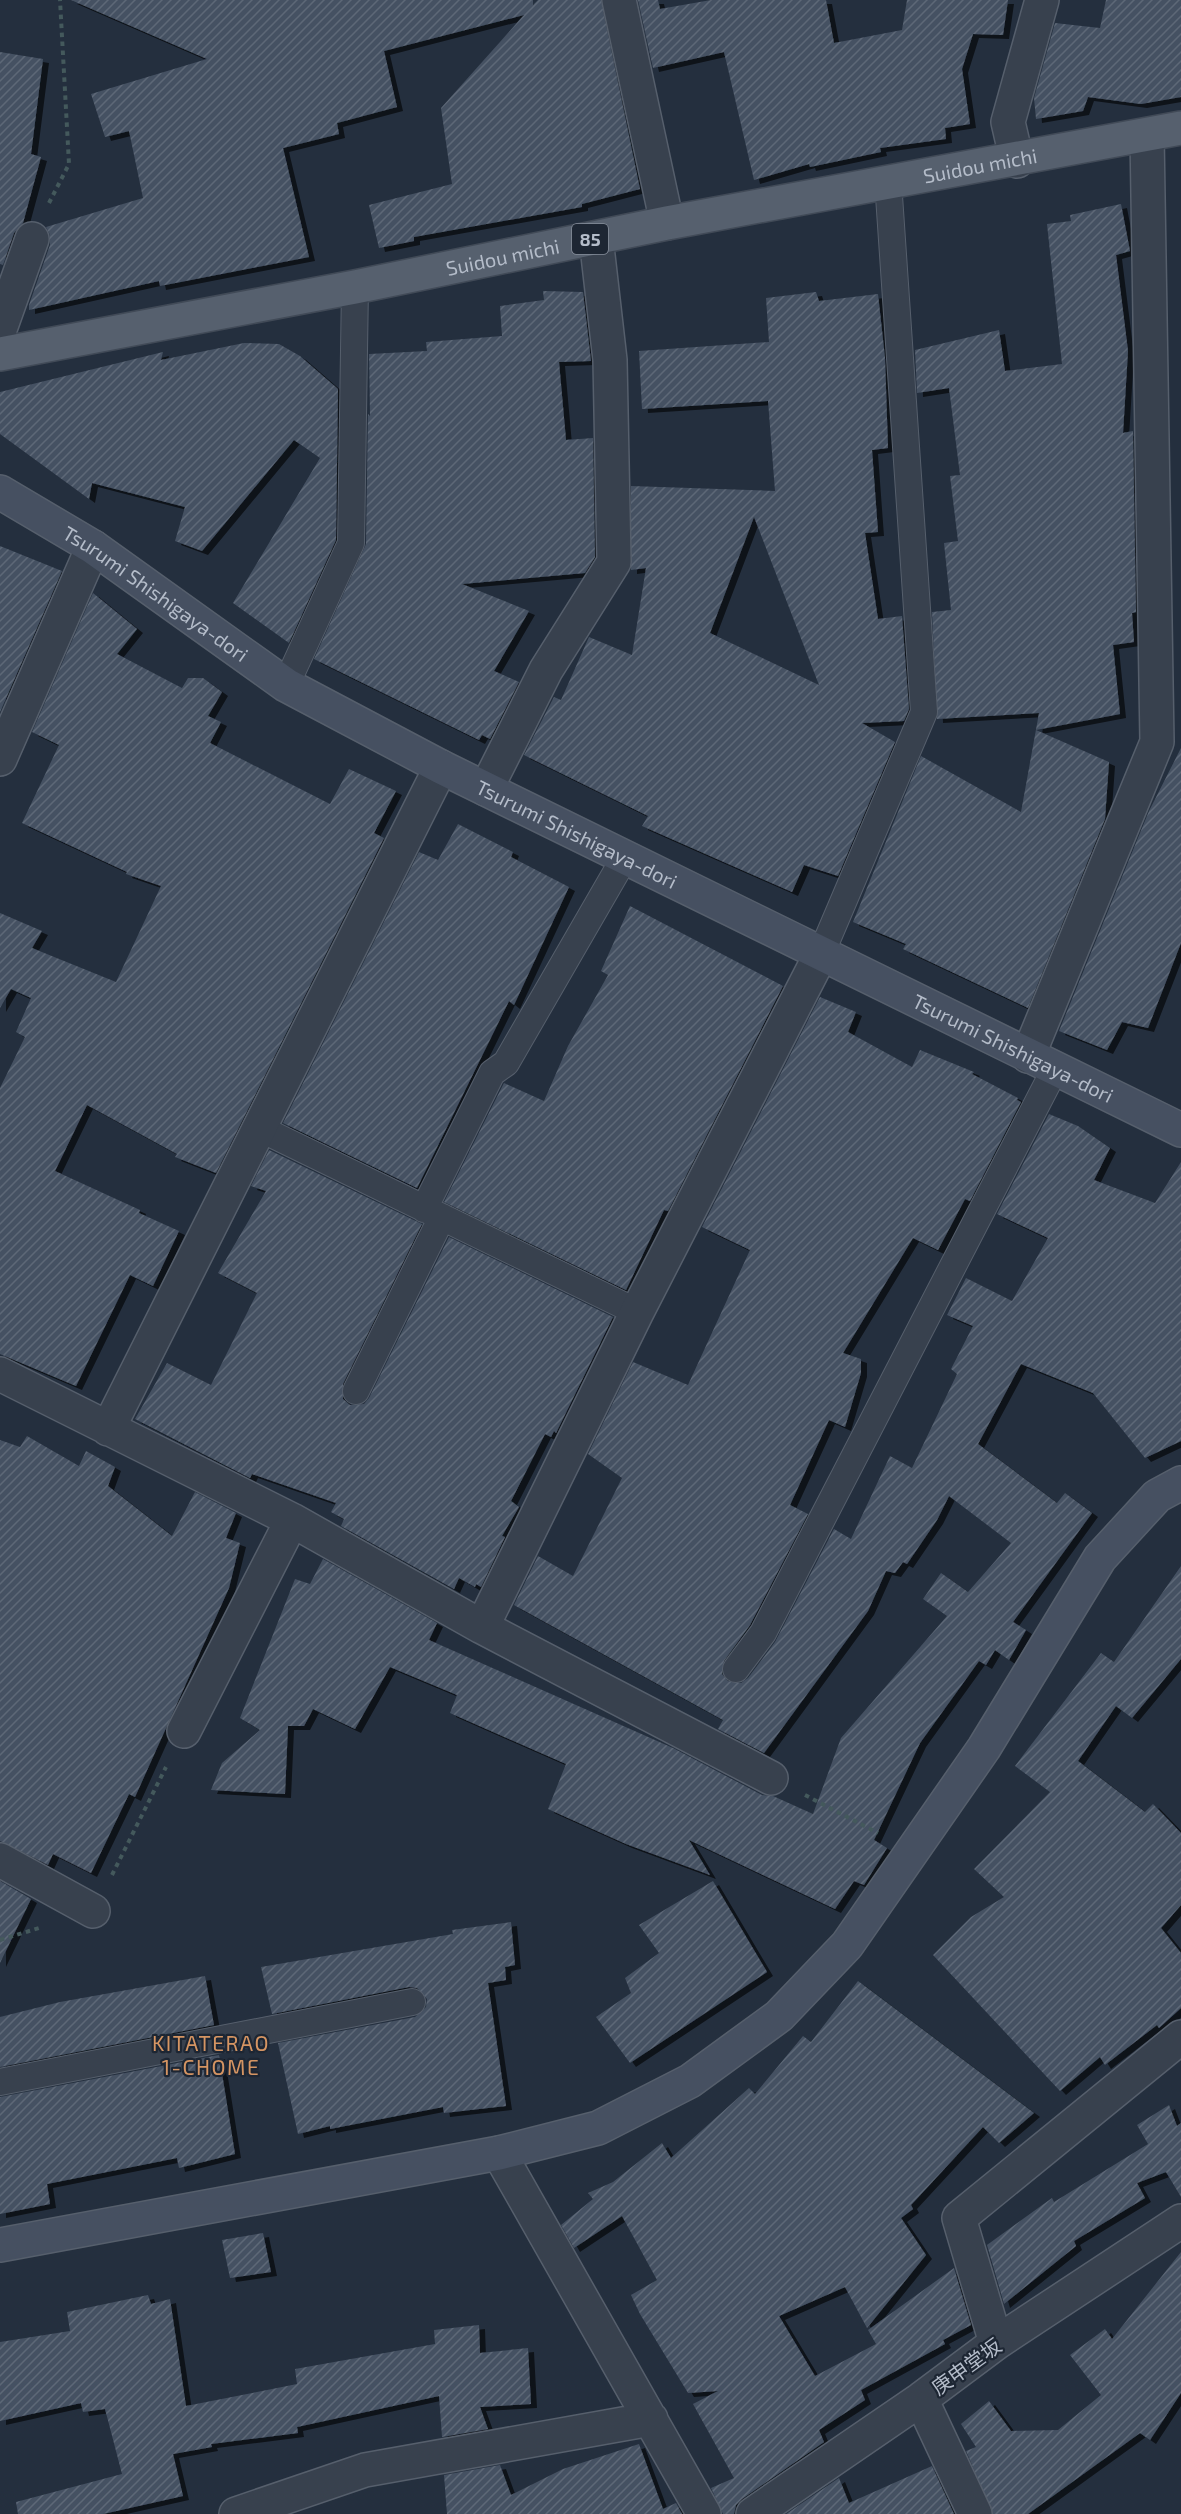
<svg xmlns="http://www.w3.org/2000/svg" width="1181" height="2514" viewBox="0 0 1181 2514" font-family="'Exo 2','Noto Sans JP',sans-serif">
  <style>
    .building { fill: url(#building-hatch); fill-rule: evenodd; filter: url(#shadow) }
    .lines { fill: none; stroke-linecap: round; stroke-linejoin: round }
    .lane-casing { stroke: #565f6c; stroke-width: 28 }
    .street-casing { stroke: #565f6c; stroke-width: 36 }
    .secondary-casing { stroke: #565f6c; stroke-width: 36 }
    .primary-casing { stroke: #414a57; stroke-width: 36 }
    .path { stroke: #44595c; stroke-width: 4; stroke-dasharray: 4.5 4.5; stroke-linecap: butt }
    .lane { stroke: #38414e; stroke-width: 26 }
    .street { stroke: #38414e; stroke-width: 33 }
    .secondary { stroke: #465061; stroke-width: 33 }
    .primary { stroke: #56606e; stroke-width: 33 }
    .labels { text-anchor: middle; dominant-baseline: central; stroke-width: 4.5; stroke-linejoin: round; paint-order: stroke }
    .shield { fill: #1d2633; stroke: #878f9c; stroke-width: 1.5 }
    .shield-label { font-size: 18px; font-weight: bold; fill: #b4bcc9 }
    .street-label { font-size: 20px; fill: #b4bcc9; stroke: #1d2633 }
    .neighbourhood-label { font-size: 21px; letter-spacing: 1.5px; fill: #d59563; stroke: #1d2633 }
  </style>
  <defs>
    <pattern id="building-hatch" width="6" height="6" patternUnits="userSpaceOnUse" patternTransform="scale(1.5)"><rect width="6" height="6" fill="#455162"/><path d="M-1 1l2-2M0 6l6-6M5 7l2-2" fill="none" stroke="#5d6877"/></pattern>
    <filter id="shadow"><feDropShadow dx="6" dy="4" stdDeviation="0" flood-color="#0009"/></filter>
  </defs>
  <rect width="100%" height="100%" fill="#242f3e"/>
  <path class="building" d="M71 0H533V5L538 0H601L640 189 582 204V207L414 237V241L379 248 369 205 452 184 441 108 524 15 384 51 397 107 337 123 339 134 283 148 309 257 160 286 159 281 29 310V305L50 245V235L46 227 143 198 129 131 105 137 91 94 207 59Z
    M638 0H658L660 9 711 0H826L834 43 902 30 907 0H1008L1003 35 973 34 962 69 970 124 945 128 946 139 880 148 881 152 810 167 809 164 754 180 724 52 653 68Z
    M1106 0H1181V97L1141 104 1088 97 1083 111 1036 119 1034 98 1055 23 1100 28Z
    M0 52 43 59 31 154 41 157 23 223 14 233 3 265 0 264Z
    M1121 204 1130 251 1116 255 1128 351 1123 433 1133 431 1136 612 1132 613 1134 642 1113 645 1120 714 1036 730 1109 762 1105 819 1028 1008 903 949 906 944 853 922 921 756 1021 812 1039 713 937 719 932 612 951 610 944 543 958 541 950 476 960 475 949 388 917 393 915 350 999 330 1005 371 1062 364 1047 224 1071 221 1070 215Z
    M543 291 583 292 591 361 559 362 566 440 593 438 595 557 585 573 462 584 529 611 494 671 519 682 490 739 482 735 479 740 314 659 366 544 368 414 370 416 369 354 427 351 426 342 502 336 500 306 544 300Z
    M816 292 819 301 878 294 885 358 888 448 872 450 878 532 865 533 878 619 902 616 909 709 904 721 862 723 895 742 838 876 804 865 792 892 642 826 648 816 524 755 554 697 561 700 589 637 632 655 646 568 631 570V486L775 491 768 401 642 409 639 351 769 342 766 298ZM754 517 819 685 710 633Z
    M244 343 279 344 300 356 338 389 336 540 289 643 233 603 320 458 294 440 202 551 175 541 185 507 92 483 89 499 0 434V392L163 352 161 360Z
    M0 546 62 571 0 712Z
    M93 593 137 629 117 654 182 688 188 678H203L222 692 208 716 221 722 210 743 330 804 349 769 396 791 374 833 384 838 216 1173 175 1157 177 1154 87 1105 55 1171 140 1210 139 1213 179 1231 153 1286 130 1275 76 1386 0 1354V1088L25 1037 16 1032 31 998 11 989 0 1008V913L42 931 32 948 116 982 161 886 126 874 127 872 22 823 59 745 32 732Z
    M1181 748V943L1148 1028 1122 1022 1107 1050 1059 1031 1149 811Z
    M458 824 513 852 511 857 569 887 514 1005 509 1001 417 1188 283 1123 419 852 438 860Z
    M630 906 783 986 668 1211 664 1210 626 1290 444 1202 504 1083 544 1101 568 1046 608 975 601 971Z
    M820 997 856 1012 848 1032 912 1067 920 1050 974 1072 972 1074 1018 1098 1017 1100 1021 1102 970 1201 965 1199 938 1250 913 1238 843 1353 861 1359V1373L845 1427 829 1420 790 1505 808 1514 750 1625 724 1661 722 1674 728 1681 741 1683 748 1678 775 1642 834 1529 851 1539 890 1456 912 1468 957 1374 951 1369 973 1326 947 1315 966 1278 1012 1301 1048 1238 997 1214 1049 1114 1078 1126 1110 1148 1094 1180 1155 1203 1181 1162V1441L1145 1458 1093 1393 1021 1364 978 1444 1057 1503 1065 1493 1092 1513 1013 1622 1026 1630 1009 1660 995 1650 986 1665 979 1661 920 1743 874 1840 887 1848 864 1885 854 1881 835 1909 689 1840 710 1875 626 1844 548 1809 566 1764 450 1713 457 1695 390 1667 355 1729 313 1709 304 1726H288L285 1794 211 1790 222 1763 260 1730 240 1718 295 1579 310 1584 323 1559 437 1623 429 1640 673 1748 762 1795 773 1796 813 1814 841 1738 947 1616 923 1599 941 1573 968 1592 1011 1543 949 1496 937 1520 907 1564 903 1562 895 1573 886 1571 868 1611 764 1753 718 1729 723 1720 514 1605 538 1556 573 1576 622 1478 588 1454 633 1362 688 1385 750 1250 702 1227Z
    M269 1150 422 1224 343 1384V1399L350 1405 364 1404 369 1398 449 1237 613 1317 556 1433 554 1431 551 1437 545 1434 511 1501 519 1507 502 1536 505 1537 481 1587 476 1584 475 1587 459 1578 454 1589 341 1526 344 1519 331 1512 336 1503 252 1474 250 1478 135 1419 167 1363 211 1385 257 1293 218 1273 266 1191 251 1186Z
    M27 1436 79 1466 86 1451 115 1467 108 1486 172 1536 195 1492 236 1513 226 1538 240 1543 229 1588 135 1797 129 1794 91 1873 53 1854 48 1865 0 1841V1440L20 1447Z
    M1181 1566V1659L1132 1718 1116 1706 1078 1761 1145 1812 1153 1804 1181 1833V1905L1161 1928 1181 1953V2008L1159 2028 1157 2025 1105 2065 1100 2057 1060 2091 933 1955 971 1917 1004 1897 974 1869 1050 1792 1015 1766 1101 1653 1114 1662Z
    M0 1881 31 1899 0 1963Z
    M713 1881 767 1972 630 2063 596 2017 631 1993 625 1978 659 1953 639 1925Z
    M511 1922 515 1965 505 1967 506 1980 488 1983 506 2106 444 2113 443 2107 330 2129V2126L298 2134 278 2043 415 2017 426 2007 427 1999 417 1988 409 1987 272 2014 261 1967 453 1934 452 1930Z
    M205 1976 214 2025 0 2067V2017L60 2002Z
    M858 1981 1034 2113 999 2143 983 2127 911 2205 913 2209 901 2218 926 2255 867 2328 845 2287 779 2316 815 2376 876 2344 868 2330 954 2268 971 2325 943 2340 945 2344 861 2390 865 2400 819 2430 824 2442 742 2499 736 2505 734 2514H723L711 2488 734 2478 693 2404 718 2391 688 2393 640 2314 631 2295 657 2280 622 2216 574 2248 561 2225 593 2199 588 2193 613 2182 662 2143 671 2158 749 2088 755 2094 803 2036 811 2042Z
    M219 2055 235 2154 179 2168 177 2158 47 2184 50 2204 0 2214V2097Z
    M1169 2105 1177 2126 1181 2123V2197L1166 2172 1137 2183 1145 2198 1074 2241 1076 2246 1004 2304 987 2245 1052 2198 1054 2202 1148 2144 1137 2125Z
    M263 2233 271 2272 230 2278 222 2240Z
    M1181 2252V2393L1150 2440 1140 2433 1028 2514H993L966 2451 976 2447 961 2424 989 2401 1011 2431 1058 2430 1101 2395 1070 2355 1105 2329 1112 2339Z
    M148 2295 151 2304 170 2299 186 2406 297 2384 295 2369 435 2344 434 2330 479 2325 480 2353 528 2348 531 2404 480 2407 488 2429 442 2437 439 2396 297 2427 298 2433 211 2444 212 2447 173 2454 183 2496 103 2514H18L16 2502 122 2474 105 2409 83 2412 81 2403 0 2421V2342L70 2331 67 2312Z
    M639 2444 663 2509 676 2503 682 2514H447L444 2475 500 2465 511 2495 563 2469Z
    M932 2466 954 2514H786L839 2478 849 2503Z"/>
  <g class="lines">
    <defs>
      <path id="lane" d="M286 685 351 543 355 287
        M821 954 924 712 888 181
        M259 1128 637 1312
        M424 1209 492 1073 506 1063 625 857
        M356 1391 442 1217
        M736 1669 763 1633 1055 1069
        M0 2082 412 2002"/>
      <path id="street" d="M619 0 667 223
        M1017 161 1008 122 1042 0
        M0 329 32 239
        M0 759 93 547
        M486 789 546 670 614 562 610 360 596 238
        M1028 1056 1157 742 1147 135
        M0 1374 292 1520 482 1627 771 1778
        M108 1429 441 767
        M482 1627 637 1312 821 954
        M184 1731 292 1520
        M0 1860 93 1911
        M499 2153 704 2514
        M996 2343 959 2218 1181 2037
        M921 2399 975 2514
        M236 2514 365 2470 651 2419
        M753 2514 921 2399 996 2343 1181 2221"/>
      <g id="secondary">
        <path id="s1" d="M0 492 93 547 286 685 441 767 1181 1130"/>
        <path d="M0 2245 499 2153 598 2128 690 2081 779 2016 847 1945 984 1748 1100 1558 1157 1496 1181 1483"/>
      </g>
      <g id="primary">
        <path id="s2" d="M0 354 355 287 667 223 1181 128"/>
      </g>
    </defs>
    <use href="#lane" class="lane-casing"/>
    <use href="#street" class="street-casing"/>
    <use href="#secondary" class="secondary-casing"/>
    <use href="#primary" class="primary-casing"/>
    <path class="path" d="M49 203 69 164 60 0
      M805 1795 878 1833
      M112 1875 166 1767
      M0 1940 39 1928"/>
    <use href="#lane" class="lane"/>
    <use href="#street" class="street"/>
    <use href="#secondary" class="secondary"/>
    <use href="#primary" class="primary"/>
  </g>
  <g class="labels">
    <rect class="shield" x="572" y="224" width="36" height="30" rx="4.5"/>
    <g class="shield-label">
      <text x="590" y="239">85</text>
    </g>
    <g class="street-label">
      <text stroke="none"><textPath href="#s2" startOffset="998">Suidou michi</textPath></text>
      <text stroke="none"><textPath href="#s2" startOffset="512">Suidou michi</textPath></text>
      <text stroke="none"><textPath href="#s1" startOffset="186">Tsurumi Shishigaya-dori</textPath></text>
      <text stroke="none"><textPath href="#s1" startOffset="672">Tsurumi Shishigaya-dori</textPath></text>
      <text stroke="none"><textPath href="#s1" startOffset="1158">Tsurumi Shishigaya-dori</textPath></text>
      <text transform="translate(966 2366) rotate(-36)">庚申堂坂</text>
    </g>
    <g class="neighbourhood-label">
      <text x="211" y="2042">KITATERAO<tspan x="211" dy="24">1-CHOME</tspan></text>
    </g>
  </g>
</svg>
